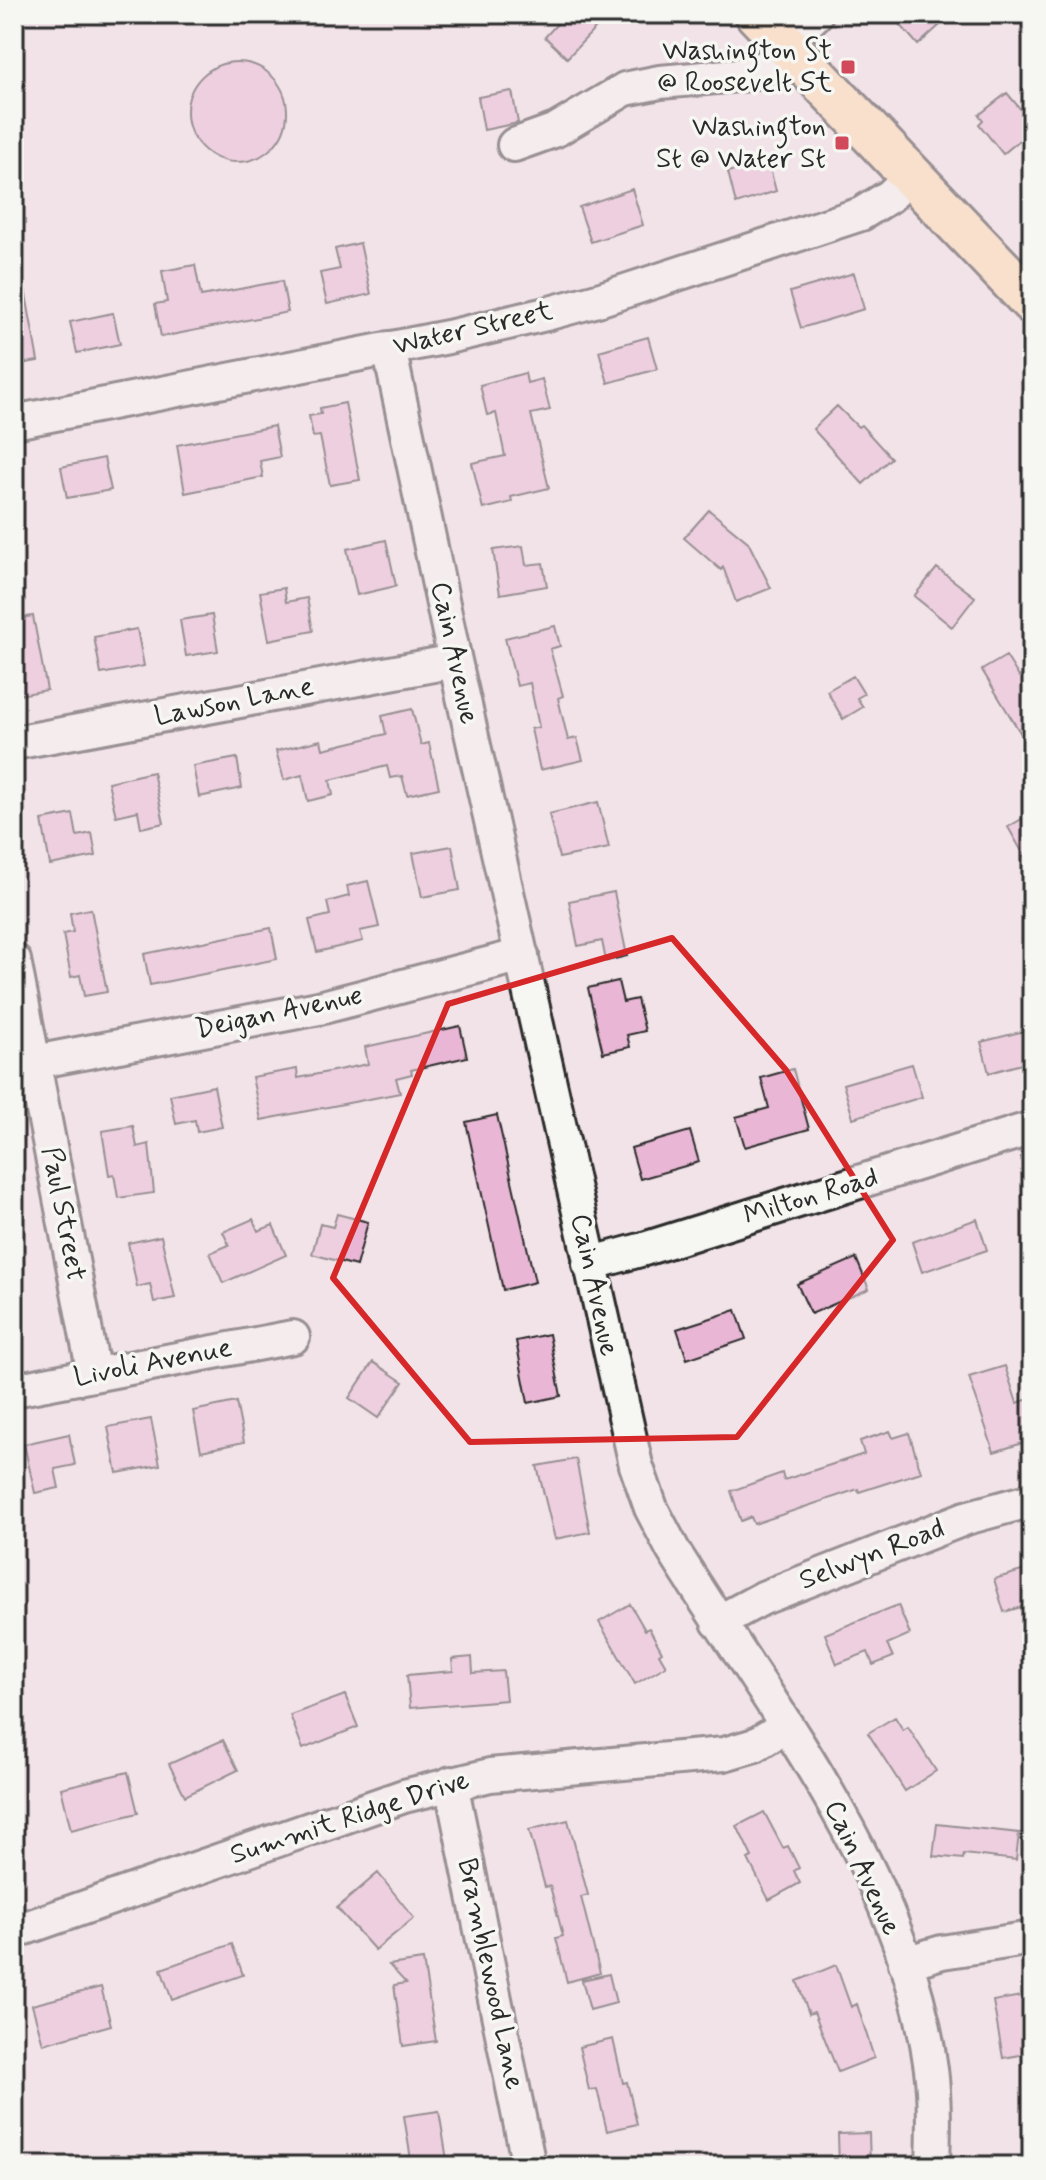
<svg xmlns="http://www.w3.org/2000/svg" width="1046" height="2180" viewBox="0 0 1046 2180" font-family="Mynerve,sans-serif">
  <style>
    .building { fill: #e9b7d5; stroke: #2b2b2b; stroke-width: 2 }
    .lines { fill: none; stroke-linecap: round; stroke-linejoin: round }
    .minor-casing { stroke: #2b2b2b; stroke-width: 38 }
    .major-casing { stroke: #2b2b2b; stroke-width: 48 }
    .minor { stroke: #f6f6f2; stroke-width: 32 }
    .major { stroke: #fedbac; stroke-width: 42 }
    .marked { fill: none; stroke: #d62828; stroke-width: 6; stroke-linejoin: round }
    .poi-dot { fill: #d1495b; stroke: #f6f6f2; stroke-width: 3 }
    .labels { text-anchor: middle; dominant-baseline: central; stroke-width: 7; stroke-linejoin: round; paint-order: stroke }
    .poi-label { font-size: 28px; fill: #2b2b2b; stroke: #f6f6f2; text-anchor: end }
    .street-label { font-size: 28px; fill: #2b2b2b; stroke: #f6f6f2 }
  </style>
  <rect width="100%" height="100%" fill="#f2e3e9"/>
  <filter id="ink" filterUnits="userSpaceOnUse"><feTurbulence type="fractalNoise" baseFrequency=".0125" numOctaves="2"/><feDisplacementMap in="SourceGraphic" scale="16" xChannelSelector="R" yChannelSelector="G"/><feConvolveMatrix kernelMatrix="1 2 1 2 8 2 1 2 1" color-interpolation-filters="sRGB"/></filter>
  <g filter="url(#ink)">
    <path class="building" d="M566 14H609L567 58 545 37Z
      M891 14H952L918 45Z
      M187 112a50 50 0 1 1 100 0a50 50 0 1 1-100 0Z
      M512 91 518 123 484 130 478 97Z
      M1007 93 1032 123V130L1003 154 979 124 983 120 979 115Z
      M768 161 776 191 736 204 728 172Z
      M632 189 643 225 591 242 579 207Z
      M360 243 371 294 327 304 320 273 340 269 335 249Z
      M195 265 201 296 282 281 288 312 161 337 155 304 167 302 162 271Z
      M854 273 864 309 801 328 790 292Z
      M25 289 38 361 14 365V290Z
      M113 313 120 344 77 353 70 322Z
      M648 337 657 369 608 383 599 351Z
      M525 373 527 383 542 379 550 410 531 414 549 488 511 497 512 502 483 509 472 463 505 456 496 413 487 415 480 385Z
      M345 403 360 480 330 485 320 436 313 437 309 416 321 414 320 408Z
      M837 406 858 427 861 425 891 458 863 484 813 429Z
      M274 426 280 457 260 461 263 477 185 493 177 445Z
      M104 458 111 490 67 498 61 467Z
      M709 510 748 542 771 588 736 602 723 567 721 570 684 538Z
      M386 540 396 586 357 595 347 549Z
      M523 546 526 565 543 563 547 586 500 594 493 550Z
      M937 568 975 597 952 627 914 596Z
      M284 588 286 602 307 598 313 631 269 640 260 592Z
      M212 615 218 651 186 656 180 620Z
      M33 616 47 690 14 696V619Z
      M555 626 560 646 550 649 563 696 558 698 568 740 577 738 583 760 540 770 531 729 539 727 530 683 517 686 505 638Z
      M137 629 144 666 101 674 94 637Z
      M1006 656 1019 677 1032 669V752L982 670Z
      M853 676 864 694 857 698 863 707 843 719 827 691Z
      M412 709 421 745 429 743 439 788 407 795 402 776 390 778 387 766 330 780 333 795 308 801 302 775 284 780 276 751 321 740 323 749 386 734 382 716Z
      M237 758 242 788 199 797 193 766Z
      M153 772 164 823 141 828 138 811 116 816 108 782Z
      M598 802 609 848 559 858 549 814Z
      M1032 813V869L1008 827Z
      M73 814 77 836 92 833 96 856 50 865 42 820Z
      M452 846 460 890 422 897 413 853Z
      M368 881 379 927 360 931 363 941 317 952 309 920 330 915 327 902 349 896 347 886Z
      M614 892 627 956 606 961 602 941 578 946 569 901Z
      M91 909 107 992 84 996 80 975 71 977 63 934 73 932 70 913Z
      M271 928 277 959 150 985 144 954Z
      M618 981 623 1002 637 999 645 1031 627 1035 630 1047 603 1053 588 988Z
      M460 1026 467 1057 411 1070 412 1074 396 1078 400 1093 261 1120 252 1077 297 1069 298 1078 368 1064 365 1047Z
      M1032 1029V1061L989 1073 981 1042Z
      M912 1064 922 1097 853 1118 843 1084Z
      M793 1069 809 1129 745 1147 736 1117 769 1108 761 1078Z
      M214 1086 222 1127 197 1132 195 1120 176 1124 170 1095Z
      M497 1115 535 1282 503 1290 466 1122Z
      M133 1126 137 1147 149 1144 154 1193 118 1198 114 1174 109 1175 102 1131Z
      M690 1131 699 1162 640 1179 631 1148Z
      M337 1214 368 1222 356 1266 312 1254 320 1224 333 1227Z
      M253 1219 258 1231 273 1225 286 1255 223 1283 210 1253 229 1245 223 1232Z
      M977 1219 987 1250 922 1272 912 1242Z
      M161 1236 175 1298 154 1302 150 1284 137 1287 128 1243Z
      M856 1258 869 1289 811 1314 797 1284Z
      M736 1310 746 1339 687 1359 677 1329Z
      M549 1334 561 1396 528 1403 516 1341Z
      M373 1362 403 1382 378 1418 349 1398Z
      M1005 1366 1017 1403 1032 1398V1440L994 1452 969 1377Z
      M236 1402 244 1442 201 1451 193 1411Z
      M151 1419 160 1465 117 1473 108 1427Z
      M890 1431 893 1438 909 1433 921 1472 859 1492 858 1489 754 1524 751 1517 741 1521 731 1491 782 1473 784 1480 864 1454 860 1441Z
      M69 1434 75 1465 55 1469 59 1488 35 1493 24 1444Z
      M576 1459 590 1532 555 1539 537 1466Z
      M1032 1568V1604L1004 1612 994 1579Z
      M630 1604 645 1630 649 1628 662 1652 659 1654 666 1666 635 1684 599 1622Z
      M898 1605 910 1634 887 1644 893 1657 873 1665 868 1652 837 1664 825 1634Z
      M472 1657 473 1673 503 1671 506 1700 410 1708 407 1675 453 1671 452 1659Z
      M345 1695 358 1727 303 1749 290 1715Z
      M895 1717 903 1730 908 1727 936 1771 905 1791 868 1733Z
      M223 1740 238 1770 185 1796 169 1764Z
      M128 1772 138 1813 71 1830 61 1788Z
      M764 1812 783 1848 788 1846 799 1868 794 1871 800 1883 769 1900 748 1859 752 1857 737 1826Z
      M568 1820 588 1895 581 1897 600 1973 567 1982 556 1938 563 1936 550 1886 545 1887 529 1830Z
      M937 1824 1019 1833 1016 1860 964 1854 963 1859 933 1856Z
      M378 1873 414 1918 375 1950 337 1908Z
      M232 1944 243 1975 172 2000 161 1969Z
      M423 1960 436 2041 403 2046 394 1985 406 1983 389 1965Z
      M836 1965 851 2007 857 2004 874 2058 838 2072 814 2012 809 2014 797 1981Z
      M609 1974 616 2003 590 2010 582 1980Z
      M101 1987 111 2025 43 2044 32 2005Z
      M1032 1994V2053L1003 2058 993 2001Z
      M613 2039 623 2083 627 2082 637 2124 607 2131 597 2089 589 2090 579 2047Z
      M439 2111 448 2166H412L404 2116Z
      M869 2133 870 2166H839L838 2134Z"/>
    <g class="lines">
      <defs>
        <path id="minor" d="M785 43 816 14
          M514 145 556 130 625 89 660 82 750 74 795 53
          M389 348 455 661 636 1465 651 1508 673 1550C773 1711 906 1875 931 2069 935 2101 934 2134 933 2166
          M14 422 448 337 546 314 601 299 861 214 890 196 911 176
          M14 743 455 661
          M14 960 94 1374
          M35 1062 319 1008 522 955
          M589 1264 644 1249 1032 1128
          M14 1390 293 1337
          M718 1622 763 1598 966 1518 1032 1500
          M451 1783 529 2166
          M14 1932 404 1796 490 1775 724 1754 755 1745 786 1726
          M905 1963 942 1952 1032 1938"/>
        <path id="major" d="M757 14 1032 302"/>
      </defs>
      <use href="#minor" class="minor-casing"/>
      <use href="#major" class="major-casing"/>
      <use href="#minor" class="minor"/>
      <use href="#major" class="major"/>
    </g>
  </g>
  <path d="M0 0H1046V2180H0ZM672 938 786 1070 893 1240 737 1437 470 1442 333 1278 448 1004Z" fill="#f2e3e9" fill-opacity=".55" fill-rule="evenodd"/>
  <path class="marked" d="M672 938 786 1070 893 1240 737 1437 470 1442 333 1278 448 1004Z"/>
  <g class="poi-dot">
    <rect x="840" y="59" width="16" height="16" rx="4"/>
    <rect x="834" y="135" width="16" height="16" rx="4"/>
  </g>
  <g class="labels">
    <g class="poi-label">
      <text x="832" y="51">Washington St<tspan x="832" dy="32">@ Roosevelt St</tspan></text>
      <text x="826" y="127">Washington<tspan x="826" dy="32">St @ Water St</tspan></text>
    </g>
    <g class="street-label">
      <text transform="translate(473 329) rotate(-13)">Water Street</text>
      <text transform="translate(454 653) rotate(78)">Cain Avenue</text>
      <text transform="translate(234 702) rotate(-11)">Lawson Lane</text>
      <text transform="translate(279 1013) rotate(-12)">Deigan Avenue</text>
      <text transform="translate(811 1197) rotate(-17)">Milton Road</text>
      <text transform="translate(63 1214) rotate(79)">Paul Street</text>
      <text transform="translate(594 1285) rotate(78)">Cain Avenue</text>
      <text transform="translate(153 1363) rotate(-11)">Livoli Avenue</text>
      <text transform="translate(872 1555) rotate(-21)">Selwyn Road</text>
      <text transform="translate(350 1818) rotate(-18)">Summit Ridge Drive</text>
      <text transform="translate(862 1868) rotate(65)">Cain Avenue</text>
      <text transform="translate(490 1974) rotate(78)">Bramblewood Lane</text>
    </g>
  </g>
  <rect width="1046" height="2180" fill="none" stroke="#f6f6f2" stroke-width="48"/>
  <rect x="24" y="24" width="998" height="2132" fill="none" stroke="#2b2b2b" stroke-width="3" filter="url(#ink)"/>
</svg>
